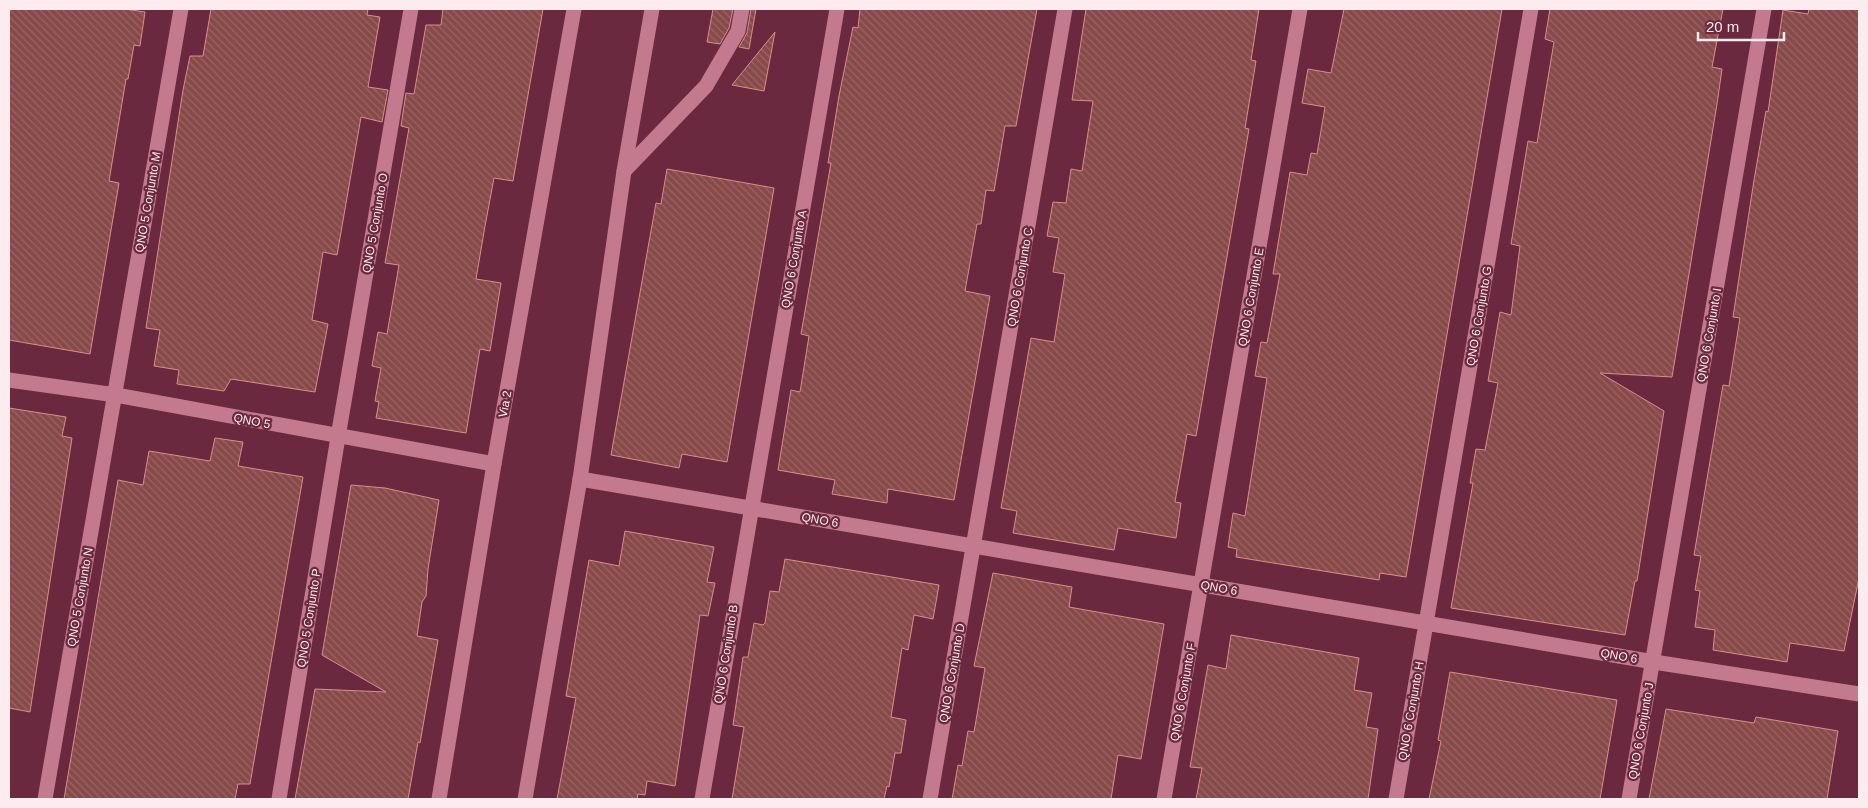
<svg xmlns="http://www.w3.org/2000/svg" width="1868" height="808" viewBox="0 0 1868 808" font-family="Arial,sans-serif">
  <style>
    .building { fill: url(#building-back-hatch); stroke: #db8e8a }
    .lines { fill: none; stroke-linecap: round; stroke-linejoin: round }
    .service { stroke: #c3798e; stroke-width: 15 }
    .minor { stroke: #c3798e; stroke-width: 15 }
    .secondary { stroke: #c3798e; stroke-width: 15 }
    .labels { text-anchor: middle; dominant-baseline: central; stroke-width: 4.5; stroke-linejoin: round; paint-order: stroke }
    .street-label { font-size: 12px; fill: #fcebef; stroke: #6a293e }
  </style>
  <defs>
    <pattern id="building-back-hatch" width="6" height="6" patternUnits="userSpaceOnUse" patternTransform="scale(1.25)"><rect width="6" height="6" fill="#874a49"/><path d="M-1 5l2 2M0 0l6 6M5-1l2 2" fill="none" stroke="#996464"/></pattern>
  </defs>
  <rect width="100%" height="100%" fill="#6a293e"/>
  <path class="building" d="M9 9H125L145 12 140 46 134 45 128 79H126L109 181 119 183 90 354 9 340Z
    M211 9H368L367 15 380 17 368 87 388 90 382 122 361 117 337 255 323 252 312 320 328 324 315 392 231 379 224 391 177 384 179 370 154 366 160 330 146 328 183 90 190 56H203Z
    M443 9H543L513 181 494 178 485 226 476 279 501 283 490 351 480 349 466 433 376 418 379 402 375 401 381 368 372 366 378 332 387 334 399 265 385 263 409 128 401 126 406 93 414 94 426 25H441Z
    M713 9H733L729 28 720 44 707 42Z
    M751 9H756L749 49 739 47 747 33Z
    M860 9H1037L1016 126H1005L994 191 986 190 981 224H977L965 291 990 296 954 500 888 489 887 503 832 494 835 480 778 470 791 390 800 392 809 336 801 334 831 163H828L839 96 853 27 858 28Z
    M1086 9H1259L1251 60 1256 61 1245 128 1249 129 1196 436 1187 434 1175 502 1181 503 1176 538 1118 528 1114 550 1013 533 1017 511 1001 508 1031 338 1054 342 1065 274 1053 272 1059 238 1047 236 1053 202 1066 203 1071 169 1082 171 1093 101 1072 100Z
    M1344 9H1502L1406 577 1380 573 1379 580 1236 557 1237 549 1228 547 1233 513 1245 516 1267 378 1255 376 1261 342 1267 343 1280 274H1273L1290 172 1307 175 1311 153 1317 154 1325 107 1302 103 1308 69 1331 73Z
    M1550 9H1723L1712 67 1722 69 1717 104 1672 377 1600 373 1664 411 1637 581H1635L1625 635 1451 608 1473 483H1470L1476 449 1485 450 1498 383 1488 381 1500 312 1511 315 1520 246 1511 244 1528 141 1537 143 1554 42 1545 39Z
    M1809 9H1859V578L1844 651 1790 643 1787 662 1713 650 1715 630 1695 627 1700 591 1695 590 1701 556 1694 555 1723 385 1729 386 1740 318 1733 317 1754 180 1766 111 1768 112 1783 10 1808 14Z
    M775 32 764 91 732 85Z
    M667 169 774 188 727 462 682 454 679 468 611 455 656 203 661 204Z
    M9 408 66 417 62 436 72 438 30 712 9 708Z
    M215 438 243 442 238 466 303 477 250 784H238L235 799H64L118 480 143 485 149 451 210 461Z
    M351 485 385 488 439 500 428 569 426 596 422 602 417 636 438 640 420 743 418 742 408 799H295L315 689 386 692 322 655Z
    M625 531 714 547 707 582 715 583 708 616 700 615 675 786 647 781 645 795 638 794 637 799H557L576 698 566 696 589 560 619 566Z
    M785 559 939 585 933 619 914 615 908 650 902 648 891 717 906 720 901 753H895L889 787 887 786 884 799H732L744 727 733 725 743 657H748L754 623 763 625 765 623 770 591 779 592Z
    M993 573 1072 587 1069 607 1164 624 1141 759 1118 755 1111 799H952L958 765 962 766 968 731 974 732 985 668 974 666Z
    M1231 635 1359 658 1354 690 1372 693 1366 727 1378 729 1368 799H1196L1202 768 1190 767 1208 665 1226 669Z
    M1450 672 1617 700 1600 799H1429L1441 741 1438 740Z
    M1666 709 1754 723 1756 717 1838 731 1827 799H1649Z"/>
  <g class="lines">
    <path class="service" d="M624 171 706 86 738 31 742 9"/>
    <path class="minor" d="M9 380 116 395 494 464
      M580 479 1654 662 1859 694
      M45 799 181 9
      M279 799 338 437 411 9
      M702 799 837 9
      M930 799 1065 9
      M1164 799 1300 9
      M1396 799 1531 9
      M1629 799 1764 9"/>
    <path class="secondary" d="M439 799 494 464 574 9
      M525 799 580 479 624 171 652 9"/>
  </g>
  <g class="labels">
    <g class="street-label">
      <text transform="translate(148 202) rotate(-80)">QNO 5 Conjunto M</text>
      <text transform="translate(375 223) rotate(-80)">QNO 5 Conjunto O</text>
      <text transform="translate(794 259) rotate(-80)">QNO 6 Conjunto A</text>
      <text transform="translate(1020 277) rotate(-80)">QNO 6 Conjunto C</text>
      <text transform="translate(1251 297) rotate(-80)">QNO 6 Conjunto E</text>
      <text transform="translate(1479 316) rotate(-80)">QNO 6 Conjunto G</text>
      <text transform="translate(1709 335) rotate(-80)">QNO 6 Conjunto I</text>
      <text transform="translate(505 404) rotate(-80)">Via 2</text>
      <text transform="translate(252 421) rotate(11)">QNO 5</text>
      <text transform="translate(820 520) rotate(10)">QNO 6</text>
      <text transform="translate(1219 588) rotate(10)">QNO 6</text>
      <text transform="translate(80 597) rotate(-80)">QNO 5 Conjunto N</text>
      <text transform="translate(309 618) rotate(-81)">QNO 5 Conjunto P</text>
      <text transform="translate(726 654) rotate(-81)">QNO 6 Conjunto B</text>
      <text transform="translate(1619 656) rotate(10)">QNO 6</text>
      <text transform="translate(952 673) rotate(-80)">QNO 6 Conjunto D</text>
      <text transform="translate(1183 692) rotate(-80)">QNO 6 Conjunto F</text>
      <text transform="translate(1411 711) rotate(-80)">QNO 6 Conjunto H</text>
      <text transform="translate(1641 731) rotate(-80)">QNO 6 Conjunto J</text>
    </g>
  </g>
  <rect width="1868" height="808" fill="none" stroke="#fcebef" stroke-width="20"/>
  <path d="M1698 32v8h86v-8" fill="none" stroke="#fcebef" stroke-width="2.5"/>
  <text x="1706" y="32" font-size="15" fill="#fcebef" stroke="#6a293e" stroke-width="4" paint-order="stroke">20 m</text>
</svg>
